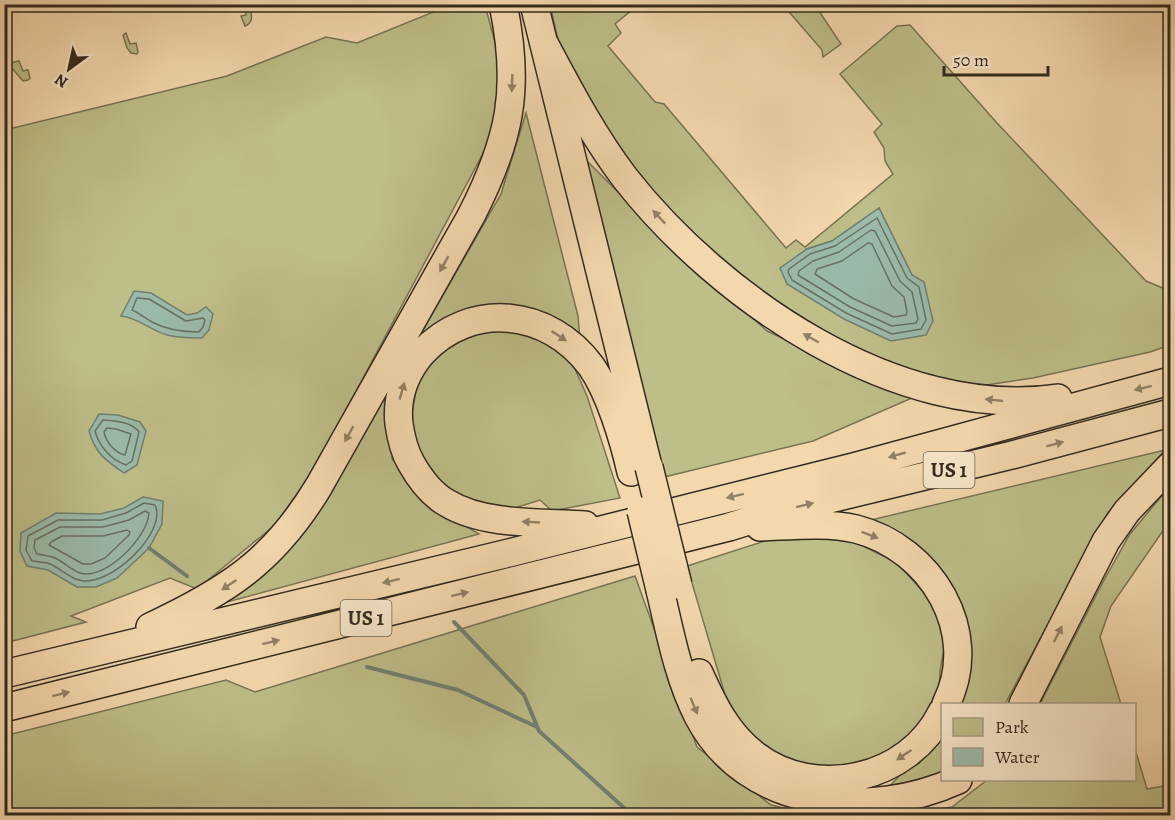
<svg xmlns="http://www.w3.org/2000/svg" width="1175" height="820" viewBox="0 0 1175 820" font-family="Alegreya,serif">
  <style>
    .green { fill: #bebe88; stroke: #787454; stroke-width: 1.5; fill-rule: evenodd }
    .water { fill: #9bbaaa; stroke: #718072; stroke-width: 1.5 }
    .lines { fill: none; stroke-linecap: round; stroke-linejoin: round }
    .shore { stroke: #677264; stroke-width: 1.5 }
    .stream { stroke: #718072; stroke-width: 4 }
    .highway-casing { stroke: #332a1f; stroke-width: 30 }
    .highway { stroke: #f3d8ad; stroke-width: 27 }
    .highway-bridge-casing { stroke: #332a1f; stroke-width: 30; stroke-linecap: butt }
    .highway-bridge { stroke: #f3d8ad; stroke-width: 27 }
    .oneway { fill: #938166 }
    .labels { text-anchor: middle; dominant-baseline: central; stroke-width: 6; stroke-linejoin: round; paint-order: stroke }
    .shield { fill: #f7e6ca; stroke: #6e6252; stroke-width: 1.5 }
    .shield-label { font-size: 21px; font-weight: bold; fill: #332a1f }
  </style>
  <rect width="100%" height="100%" fill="#f3d8ad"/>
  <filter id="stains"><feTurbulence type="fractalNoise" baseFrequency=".00333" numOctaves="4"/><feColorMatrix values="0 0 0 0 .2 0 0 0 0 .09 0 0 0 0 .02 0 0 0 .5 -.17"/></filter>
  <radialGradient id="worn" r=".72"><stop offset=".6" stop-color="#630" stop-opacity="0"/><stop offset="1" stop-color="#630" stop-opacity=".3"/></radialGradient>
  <path class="green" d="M245 4 249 5C251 13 255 22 245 26L241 16 246 15Z
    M440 5H485L496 46 500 76 495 131 315 468 275 525 197 589 170 578 71 616 86 622 5 643 4 127 9 129 227 76 326 37 357 43 436 11Z
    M550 5H638L615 24 621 33 608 46 655 102 664 104 786 248 796 240 805 247 893 174 885 161 884 148 874 132 882 124 840 74 897 26 910 25 997 123 1146 281 1170 291V345L1150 352 1033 378 987 385 941 382 889 367 813 327 755 290 680 225 633 172 588 110 558 40ZM879 208 912 275 807 249 832 241Z
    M783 5H815L841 44 823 57 822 50Z
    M126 33 130 44 136 43 138 52 137 54 131 53 127 48 123 35Z
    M19 61 23 71 28 70 30 78 28 80 23 81 10 66 11 63Z
    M526 113 578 316 580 339 534 311 415 344 501 194Z
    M588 162 644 218 767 331 912 398 813 441 664 477 591 217Z
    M501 327 540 336 571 360 587 396 620 498 552 511 540 500 502 512 461 500 421 468 410 423 420 369 469 331Z
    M395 372 392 459 427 503 479 534 216 605Z
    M1165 450 1108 513 1005 704H958L971 662 955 595 854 524Z
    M1170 486V524L1162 532 1111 606 1100 637 1121 704H1040L1103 582 1130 534Z
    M845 537 897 563 949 620 940 671 939 701 905 746 846 769 789 763 733 722 687 566 771 539Z
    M635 576 697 747 771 805 815 815H5L4 736 226 680 255 692Z
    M942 731V777L884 792Z
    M1135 749 1147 789 1170 785V815H906L952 807 987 780H1134Z"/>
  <path class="water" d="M879 208 912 275 924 282 933 321 926 335 891 341 844 319 787 284 780 268 807 249 832 241Z
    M134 291 151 293 187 315 197 313 206 307 213 314 209 330 202 338C190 338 178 338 167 335 150 330 139 318 121 316Z
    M99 414 118 415 140 422 146 431 137 465 124 473C105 460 95 453 89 431Z
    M143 497 163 501 162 524 149 548 117 578 96 587H77L48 570 27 566 20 551 21 533 56 513 100 514 124 508Z"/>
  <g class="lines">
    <path class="shore" d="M877 218 907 278 919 287 926 320 921 329 892 334 846 313 792 280 788 272 789 269 810 254 835 246Z
      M871 230 875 231 900 281 912 292 918 319 916 323 892 326 850 307 798 275 799 271 813 261 839 252Z
      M868 243 872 244 892 286 904 297 907 312 906 315 894 317 854 299 815 274 817 269 842 261Z
      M137 298 149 299 186 321 203 318 205 320 203 327 199 332C183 332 167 330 152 322 145 318 139 313 132 310Z
      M103 420C115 421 132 422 139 432L132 461 126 465C111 460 99 446 95 431Z
      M107 428 116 429 131 434 125 455C115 453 106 442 104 432Z
      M144 503 155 505C168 533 108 589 79 580 68 577 60 568 50 564 45 562 38 562 32 561L26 550 28 536 58 520H102L126 513Z
      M145 511 149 513C148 537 105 581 80 573 71 570 64 562 55 558 50 556 43 555 37 554L34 548 35 540 60 527H103L129 520Z
      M127 530 130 532 129 535 105 558 91 564H83L49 545 51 542 62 536H103Z"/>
    <path class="stream" d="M149 548 187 576
      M454 622 524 695 539 731 633 816
      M367 667 458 690 537 727"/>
    <defs>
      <path id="highway" d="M534 4 648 466
        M543 41C568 88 593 136 625 178 719 298 897 422 1058 398
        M585 525C543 522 485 526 447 503 431 494 420 479 411 463 404 451 401 438 399 424 396 398 405 373 422 353 471 300 549 309 591 366 610 393 624 441 631 472
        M760 527C791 526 826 522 856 529 931 548 982 632 946 704
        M660 590C670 632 678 677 698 716 747 811 870 820 958 780
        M150 627C227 591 274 561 319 486L471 216C510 140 521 89 503 4
        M699 673C713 704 727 734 755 755 815 801 909 780 942 712
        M4 674 509 553 853 467 1170 381
        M1023 704 1106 541 1127 511 1170 466
        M4 708 729 527 780 511 1012 455 1170 413"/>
    </defs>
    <use href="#highway" class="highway-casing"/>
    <use href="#highway" class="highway"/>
    <defs>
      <path id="highway-bridge" d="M649 467 678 585
        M641 511 660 590"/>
    </defs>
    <use href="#highway-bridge" class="highway-bridge-casing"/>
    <use href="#highway-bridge" class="highway-bridge"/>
  </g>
  <defs><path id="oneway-solid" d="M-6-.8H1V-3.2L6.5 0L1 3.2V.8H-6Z" transform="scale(1.5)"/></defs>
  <g class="oneway">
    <use href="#oneway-solid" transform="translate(512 83) rotate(92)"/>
    <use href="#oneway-solid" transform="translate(659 217) rotate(-133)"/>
    <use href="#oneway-solid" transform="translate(444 264) rotate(119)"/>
    <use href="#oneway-solid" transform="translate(559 336) rotate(34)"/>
    <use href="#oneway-solid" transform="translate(811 338) rotate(-150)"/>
    <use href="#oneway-solid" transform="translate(1143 388) rotate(166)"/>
    <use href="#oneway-solid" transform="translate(402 391) rotate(-74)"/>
    <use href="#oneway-solid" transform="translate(994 400) rotate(-174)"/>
    <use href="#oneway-solid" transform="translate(349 434) rotate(119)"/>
    <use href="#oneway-solid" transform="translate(1055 444) rotate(-15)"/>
    <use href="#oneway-solid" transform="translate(897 455) rotate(164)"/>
    <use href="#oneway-solid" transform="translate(735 496) rotate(166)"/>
    <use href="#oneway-solid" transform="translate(805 505) rotate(-14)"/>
    <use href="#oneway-solid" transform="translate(531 522) rotate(-177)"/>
    <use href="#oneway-solid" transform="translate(870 535) rotate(21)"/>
    <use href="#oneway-solid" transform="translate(391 581) rotate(166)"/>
    <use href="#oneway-solid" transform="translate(229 585) rotate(146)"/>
    <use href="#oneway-solid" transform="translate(460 594) rotate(-14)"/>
    <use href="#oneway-solid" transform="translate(1058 634) rotate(-63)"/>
    <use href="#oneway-solid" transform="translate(271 642) rotate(-14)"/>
    <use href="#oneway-solid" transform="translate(61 694) rotate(-14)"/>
    <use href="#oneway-solid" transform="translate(694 706) rotate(67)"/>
    <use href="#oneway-solid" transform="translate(904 755) rotate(146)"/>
  </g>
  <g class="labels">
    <g class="shield">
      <rect x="923.5" y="452" width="51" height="36" rx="4.5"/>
      <rect x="340.5" y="600" width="51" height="36" rx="4.5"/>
    </g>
    <g class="shield-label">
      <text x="949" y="470">US 1</text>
      <text x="366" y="618">US 1</text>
    </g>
  </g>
  <rect width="1175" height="820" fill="none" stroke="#f3d8ad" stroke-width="24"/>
  <rect x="6" y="6" width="1163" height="808" fill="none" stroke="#332a1f" stroke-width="3"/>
  <rect x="12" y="12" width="1151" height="796" fill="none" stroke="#332a1f" stroke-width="1.5"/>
  <rect x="941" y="703" width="195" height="78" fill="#f7e6ca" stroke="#a99b86" stroke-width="1.5"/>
  <rect x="953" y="718" width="30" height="18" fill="#bebe88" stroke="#a99b86" stroke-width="1.5"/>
  <text x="995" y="733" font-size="18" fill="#332a1f">Park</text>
  <rect x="953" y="748" width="30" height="18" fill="#9bbaaa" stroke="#a99b86" stroke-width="1.5"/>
  <text x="995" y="763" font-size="18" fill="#332a1f">Water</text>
  <g transform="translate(69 69) rotate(213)" stroke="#f7e6ca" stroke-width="4.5" paint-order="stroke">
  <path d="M0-4.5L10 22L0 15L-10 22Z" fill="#332a1f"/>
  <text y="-9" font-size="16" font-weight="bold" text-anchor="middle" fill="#332a1f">N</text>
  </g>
  <path d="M944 66v9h104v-9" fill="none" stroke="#332a1f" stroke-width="3"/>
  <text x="953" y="66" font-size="18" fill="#332a1f" stroke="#f7e6ca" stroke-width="4.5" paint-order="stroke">50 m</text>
  <rect width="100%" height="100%" filter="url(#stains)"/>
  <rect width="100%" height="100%" fill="url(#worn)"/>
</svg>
